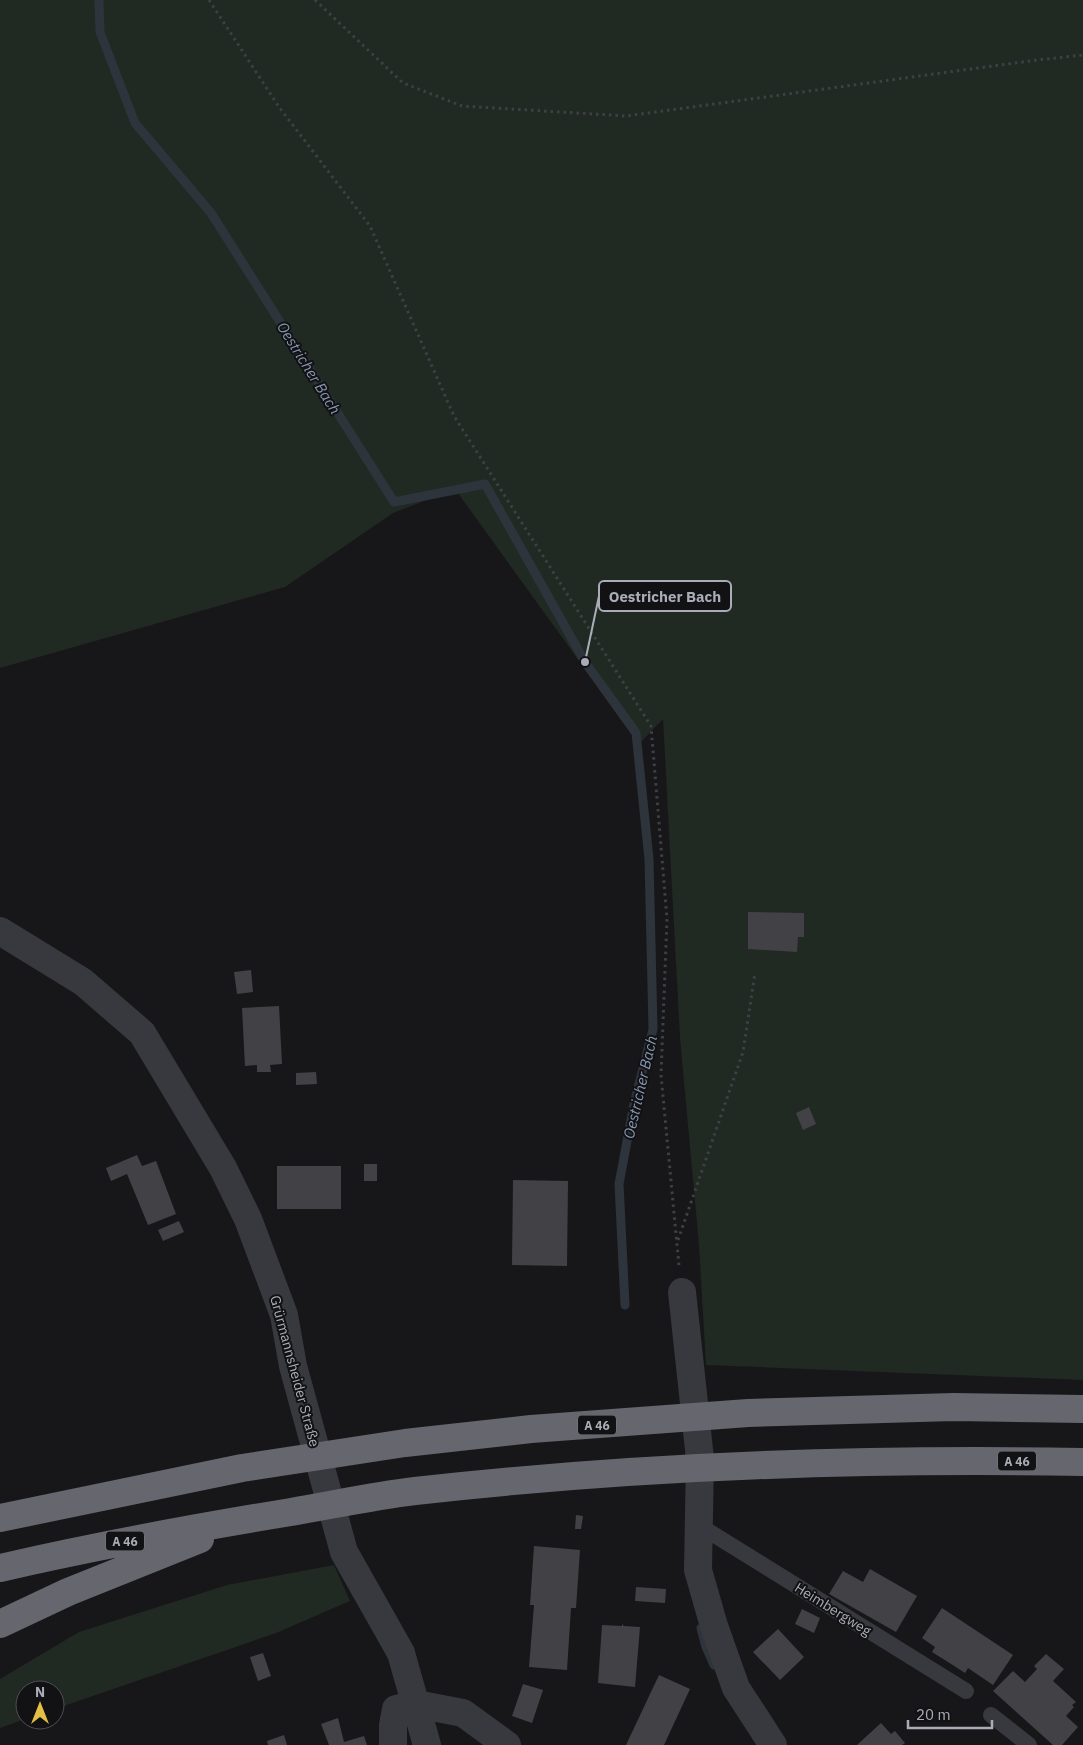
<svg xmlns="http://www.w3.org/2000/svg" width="1083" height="1745" viewBox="0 0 1083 1745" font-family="'IBM Plex Sans',sans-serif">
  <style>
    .green { fill: #212923 }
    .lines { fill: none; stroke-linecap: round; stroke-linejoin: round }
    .stream { stroke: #2e343c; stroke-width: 9 }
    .building { fill: #424246 }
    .path { stroke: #3f4044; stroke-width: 3; stroke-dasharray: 2.5 4; stroke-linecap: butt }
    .lane { stroke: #38393e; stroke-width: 16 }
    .street { stroke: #38393e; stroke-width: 28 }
    .highway { stroke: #65666e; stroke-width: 28 }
    .labels { text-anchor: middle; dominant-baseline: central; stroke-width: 4; stroke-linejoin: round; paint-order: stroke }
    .shield { fill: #121214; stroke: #7c7e87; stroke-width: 1 }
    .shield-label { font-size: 12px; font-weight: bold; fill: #aaadb8 }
    .street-label { font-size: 14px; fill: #aaadb8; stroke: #121214 }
    .water-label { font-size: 15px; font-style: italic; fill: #8597b0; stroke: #121214 }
    .leader { fill: none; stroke: #aaadb8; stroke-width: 2 }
    .callout-dot { fill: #aaadb8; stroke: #121214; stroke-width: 2 }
    .callout { fill: #121214; stroke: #aaadb8; stroke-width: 2 }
    .callout-label { font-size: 15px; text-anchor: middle; font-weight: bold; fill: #aaadb8 }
  </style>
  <rect width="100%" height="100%" fill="#171719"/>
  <path class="green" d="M0 0H1083V1380L706 1365 699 1245 680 1038 663 719 639 744 455 489 393 513 285 587 0 668Z
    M334 1565 350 1601 276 1633 55 1709V1690H25V1719L0 1728V1679L79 1632 227 1585Z"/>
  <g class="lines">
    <path class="stream" d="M99 0 100 32 135 123 211 213 394 502 485 484 585 662 636 733 649 859 653 1029 634 1104 619 1184 625 1305
      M701 1628 706 1647 714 1665"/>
  </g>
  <path class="building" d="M748 912 804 913V937H798L797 952 748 949Z
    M251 970 253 992 237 994 234 972Z
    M279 1006 282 1064 270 1065 271 1072H257V1065L245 1066 242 1008Z
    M316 1072 317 1084 296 1085V1073Z
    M809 1107 816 1124 803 1130 796 1113Z
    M137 1155 142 1166 156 1161 176 1214 148 1225 127 1174 111 1181 106 1168Z
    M364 1164H377V1181H364Z
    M277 1166H341V1209H277Z
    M513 1180 568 1181 567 1266 512 1265Z
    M179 1221 184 1232 163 1241 158 1230Z
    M576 1515 583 1516 581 1529H575Z
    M534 1546 580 1550 576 1608H571L567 1670 529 1667 534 1605H530Z
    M870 1569 917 1596 896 1632 829 1594 843 1571 863 1582Z
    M636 1587 666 1589 665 1603 635 1601Z
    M942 1608 1013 1655 993 1685 968 1668 965 1673 948 1662 932 1652 935 1647 922 1638Z
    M802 1609 820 1618 814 1633 795 1624Z
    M622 1624 624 1626 640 1627 635 1687 598 1683 602 1625 622 1626Z
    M778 1629 804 1657 780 1680 753 1652Z
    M263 1653 271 1676 258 1681 250 1657Z
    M1046 1654 1064 1669 1053 1681 1076 1702 1072 1705 1074 1707 1066 1716 1078 1727 1062 1745H1053L993 1691 1013 1671 1025 1682 1037 1669 1034 1666Z
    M659 1675 690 1689 664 1745H626Z
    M523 1684 543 1690 532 1723 512 1716Z
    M338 1718 344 1742 364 1736 367 1745H329L321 1724Z
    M881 1723 891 1734 895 1731 905 1743 902 1745H857Z
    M284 1735 287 1745H268L267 1741Z"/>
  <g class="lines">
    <path class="path" d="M209 0 279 107 370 226 454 416 651 726 667 919 661 1075 679 1266
      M315 0 403 83 462 106 626 116 1037 60 1083 55
      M678 1240 743 1052 755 973"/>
    <path class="lane" d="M700 1526 966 1691
      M991 1715 1029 1745"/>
    <path class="street" d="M0 931 83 982 142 1033 223 1168 248 1219 284 1315 293 1366 344 1552 401 1653 427 1745
      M682 1292 700 1459 698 1570 714 1626 736 1688 773 1745
      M393 1745V1725L396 1709 416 1704 463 1713 507 1745"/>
    <path class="highway" d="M0 1518 242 1468 405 1443 531 1429 748 1413 954 1407 1083 1409
      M0 1568C96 1546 193 1528 291 1512 332 1505 373 1496 415 1491 637 1466 860 1458 1083 1462
      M0 1624 68 1592 200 1539"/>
  </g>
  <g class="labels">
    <g class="shield">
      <rect x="578" y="1415.5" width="38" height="19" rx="4"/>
      <rect x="998" y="1451.5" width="38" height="19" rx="4"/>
      <rect x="106" y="1531.5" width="38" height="19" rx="4"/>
    </g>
    <g class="shield-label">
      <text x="597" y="1425">A 46</text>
      <text x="1017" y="1461">A 46</text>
      <text x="125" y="1541">A 46</text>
    </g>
    <g class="street-label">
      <text transform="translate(295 1371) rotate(75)">Grürmannsheider Straße</text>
      <text transform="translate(833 1609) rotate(32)">Heimbergweg</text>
    </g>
    <g class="water-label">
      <text transform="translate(309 368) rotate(58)">Oestricher Bach</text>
      <text transform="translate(640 1087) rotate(-77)">Oestricher Bach</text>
    </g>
  </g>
  <path class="leader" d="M585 662L599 596"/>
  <circle class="callout-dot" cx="585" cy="662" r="5"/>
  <rect class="callout" x="599" y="581" width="132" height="30" rx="5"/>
  <g class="callout-label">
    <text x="665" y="602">Oestricher Bach</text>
  </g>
  <g transform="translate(40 1705)"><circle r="24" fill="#121214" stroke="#4f5056"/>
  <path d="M0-4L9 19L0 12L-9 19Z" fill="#e3bf45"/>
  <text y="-8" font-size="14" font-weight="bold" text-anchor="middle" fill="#aaadb8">N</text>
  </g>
  <path d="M908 1720v8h84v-8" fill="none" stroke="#aaadb8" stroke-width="2.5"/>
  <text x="916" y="1720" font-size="15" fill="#aaadb8" stroke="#121214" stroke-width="4" paint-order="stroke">20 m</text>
</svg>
